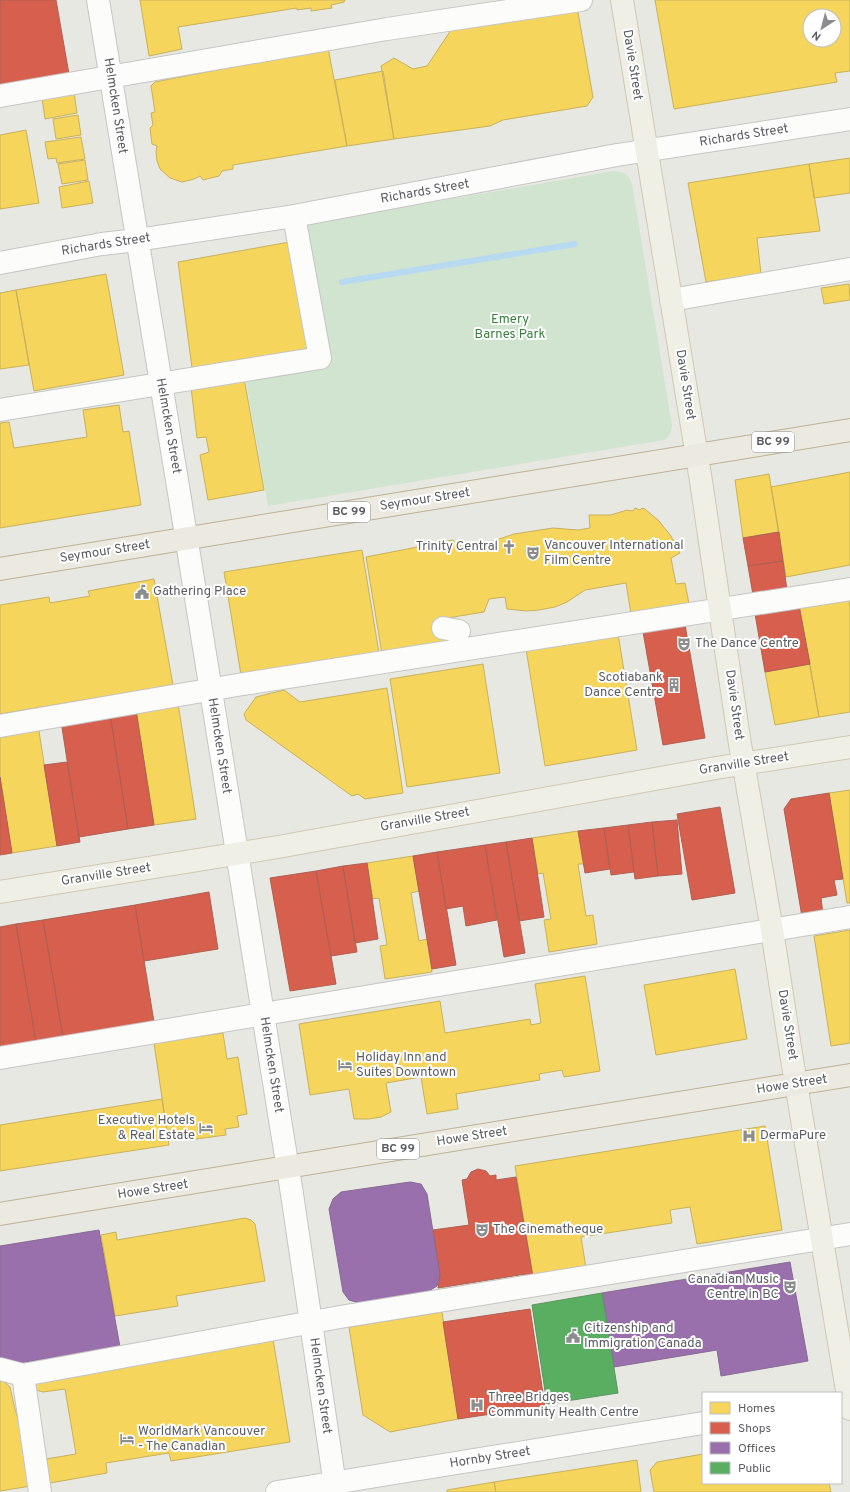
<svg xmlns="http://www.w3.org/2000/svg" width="850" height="1492" viewBox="0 0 850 1492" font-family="Overpass,sans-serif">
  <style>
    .green { fill: #d1e4cf }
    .homes { fill: #f6d55c; stroke: #c7b15d; fill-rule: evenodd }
    .shops { fill: #d6604d; stroke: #b05f53 }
    .offices { fill: #9970ab; stroke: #866a94 }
    .public { fill: #5aae61; stroke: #5a9561 }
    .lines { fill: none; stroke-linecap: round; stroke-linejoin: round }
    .stream { stroke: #b7d9f2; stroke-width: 6 }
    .minor-casing { stroke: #c5c5c5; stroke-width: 24 }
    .major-casing { stroke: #cfc8b2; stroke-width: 24 }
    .highway-casing { stroke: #bdb093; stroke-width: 24 }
    .minor { stroke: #fcfcfb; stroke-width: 22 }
    .major { stroke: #f0efe6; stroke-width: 22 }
    .highway { stroke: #eceae0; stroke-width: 22 }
    .labels { text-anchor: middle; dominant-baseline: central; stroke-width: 4; stroke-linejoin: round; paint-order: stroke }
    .shield { fill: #fff; stroke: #8b8d90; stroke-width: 1 }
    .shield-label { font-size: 12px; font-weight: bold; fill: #595c60 }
    .street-label { font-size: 13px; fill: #595c60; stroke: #fff }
    .park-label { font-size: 13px; fill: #397f3d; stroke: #fff }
    .poi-label { font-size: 13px; fill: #595c60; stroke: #fff; text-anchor: start }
  </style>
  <rect width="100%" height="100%" fill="#e8e8e3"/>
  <path class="green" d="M613 171C623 171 629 174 632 184L672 426C671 432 670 437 664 440L268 506 244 371 320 358 296 226Z"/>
  <path class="homes" d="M140 0H345L344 2 331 5 332 8 311 11V8L297 10V8L178 27 182 49 149 56Z
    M655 0H850V71L835 73 837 82 674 109ZM810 16H834V40H810Z
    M577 7 593 97 587 106 503 120 490 126 394 139 381 66 394 58 413 69 427 66 451 30Z
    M328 48 347 146 233 165V169L222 171 219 176 203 180 200 176 194 179 182 182 170 178 160 169 157 161 156 152 157 146 152 144 150 128 153 125 151 113 155 112 151 86 155 82Z
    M383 71 394 139 347 146 335 80Z
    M74 92 77 113 45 119 42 98Z
    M78 115 81 135 56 139 53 119Z
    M26 130 39 203 0 209V135Z
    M81 137 85 159 57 163 56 158 48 159 45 142Z
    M850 158V193L814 198 809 164Z
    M85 160 88 180 62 184 58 164Z
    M809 164 820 231 757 238 761 274 706 282 688 183Z
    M89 181 93 203 62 208 59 187Z
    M295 241 312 348 192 368 178 262Z
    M106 274 124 375 34 391 16 290Z
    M849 284 850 300 824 304 821 288Z
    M16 290 29 365 0 369V293Z
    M244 378 264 490 208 500 200 455 209 452 206 437 197 438 191 387Z
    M119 405 123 432 129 431 141 505 0 528V423L9 422 14 448 87 437 83 410Z
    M850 472V565L786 577 771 487Z
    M769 474 779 532 743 538 735 480Z
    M635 508 640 510 642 508 645 509 659 521 671 536 680 553 671 558 676 584 685 583 689 604 631 614 626 583 585 590 567 602 555 607 539 610 526 611 507 609 505 597 489 599 484 612 441 619 446 644 382 654 366 557 453 540 458 546H464L479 551 493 541 514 534 553 528 578 530 590 528 589 515H611L627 510 633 511Z
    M362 550 379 653 241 675 224 572Z
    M154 579 173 685 0 714V605L49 597 50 603 90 596 88 591Z
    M847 591 850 608V712L819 717 798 600Z
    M618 634 637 750 545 766 526 649Z
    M483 664 500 773 407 787 390 679Z
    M810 664 819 717 775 725 765 672Z
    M387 688 403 793 365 799 358 794 352 796 246 720 244 714 256 697 284 690 300 702Z
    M178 703 196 819 154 825 136 710Z
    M38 725 57 846 12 853 0 777V731Z
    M850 790V903H847L829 793Z
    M578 831 584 864H578L586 916 593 915 597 944 549 952 544 920 551 919 543 873 538 874 532 838Z
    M413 856 419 891 411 893 419 941 427 939 432 972 385 979 380 946 387 945 379 898 373 899 367 863Z
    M850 930V1043L831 1046 814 936Z
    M735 969 747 1039 656 1055 644 985Z
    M585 976 600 1071 564 1077 562 1070 539 1074 540 1080 456 1094 458 1109 427 1114 421 1077 386 1083 391 1112 381 1117 369 1119H354L349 1089 310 1095 299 1024 440 1001 445 1033 530 1019 531 1025 541 1023 535 984Z
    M223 1033 227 1059 238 1057 247 1114 237 1116 239 1127 225 1129 226 1135 189 1140 188 1136 168 1139 154 1043Z
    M162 1099 169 1145 0 1171V1125Z
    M765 1126 782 1230 697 1244 690 1207 670 1210 672 1223 581 1237 586 1268 533 1277 515 1166Z
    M245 1218 251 1220 255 1224 265 1281 176 1296 178 1306 115 1316 101 1235 116 1232 117 1240Z
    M442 1312 458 1419 390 1432 363 1415 349 1327Z
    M273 1339 290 1442 171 1461 169 1453 106 1463 107 1473 50 1483 46 1459 76 1454 65 1389 43 1392 33 1389V1383Z
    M0 1378 10 1387 15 1409 23 1437 31 1486 0 1491Z
    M703 1454V1483H829L831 1492H654L650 1470 657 1462Z
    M637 1460 641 1492H496L494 1482Z
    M494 1482 496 1492H447V1490Z"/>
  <path class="shops" d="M0 0H56L69 74 0 87Z
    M779 532 783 561 748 566 743 538Z
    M783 561 787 590 753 595 748 566Z
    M798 600 810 664 765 672 754 608Z
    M685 625 705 738 663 745 643 632Z
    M136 710 154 825 128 829 110 714Z
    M110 714 128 829 79 837 61 721Z
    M67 762 80 842 57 846 44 765Z
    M0 777 12 853 0 855Z
    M829 793 843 879 834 880 837 895 821 898 823 914 802 917 784 809 791 799Z
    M720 807 735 893 692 900 677 814Z
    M677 820 682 874 658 876 652 822Z
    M652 822 658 876 635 879 628 825Z
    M628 825 634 872 611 875 604 828Z
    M604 828 610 869 585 873 578 831Z
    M532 838 544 917 519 921 506 842Z
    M506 842 525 953 504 957 485 845Z
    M485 845 497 920 466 926 463 906 446 909 437 852Z
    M437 852 456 965 432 969 413 856Z
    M367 863 378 939 355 943 343 866Z
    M343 866 357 952 331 956 316 871Z
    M316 871 336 984 290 991 270 878Z
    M209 892 218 949 144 961 135 905Z
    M135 905 154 1022 63 1037 43 920Z
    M43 920 63 1037 36 1042 16 924Z
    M16 924 36 1042 0 1048V927Z
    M478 1169 486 1171 490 1176 496 1175V1180L516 1177 533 1277 526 1276V1274L438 1288 440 1275 433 1230 469 1225 462 1180 467 1179 471 1172Z
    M530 1309 545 1406 458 1419 443 1322Z"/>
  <path class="offices" d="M410 1182 421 1184 427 1194 440 1275 437 1286 429 1291 359 1303 349 1300 343 1292 329 1209 333 1199 341 1192Z
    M99 1230 120 1347 0 1366V1246Z
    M790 1262 808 1361 721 1376 717 1350 614 1367 602 1293Z"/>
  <path class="public" d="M602 1293 618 1393 547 1404 532 1305Z"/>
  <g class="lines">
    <path class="stream" d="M342 282 575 244"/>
    <defs>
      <path id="minor" d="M98 0 182 511 292 1194 336 1492
        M0 96 387 29 581 0
        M0 263 102 244 137 240 294 216 617 155 850 119
        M671 300 850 269
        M0 410 320 358 294 216
        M443 628 459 631
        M0 726 237 685 850 589
        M0 1058C283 1010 567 964 850 917
        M0 1369 23 1375
        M40 1492 23 1375 340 1317 850 1234
        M277 1492 703 1423"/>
      <path id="major" d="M622 0 701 481 739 738 772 930 790 1047 850 1409
        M0 892 278 847 716 768 850 747"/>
      <path id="highway" d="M0 569 850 430
        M0 1214 850 1075"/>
    </defs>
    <use href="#minor" class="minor-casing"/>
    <use href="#major" class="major-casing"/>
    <use href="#highway" class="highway-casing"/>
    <use href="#minor" class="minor"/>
    <use href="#major" class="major"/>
    <use href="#highway" class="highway"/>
  </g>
  <defs>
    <symbol id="church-bare" viewBox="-9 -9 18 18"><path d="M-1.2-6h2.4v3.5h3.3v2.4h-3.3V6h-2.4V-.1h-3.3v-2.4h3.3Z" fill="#8b8d8e" stroke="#fff" stroke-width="2.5" paint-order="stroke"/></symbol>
    <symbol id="theatre-bare" viewBox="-9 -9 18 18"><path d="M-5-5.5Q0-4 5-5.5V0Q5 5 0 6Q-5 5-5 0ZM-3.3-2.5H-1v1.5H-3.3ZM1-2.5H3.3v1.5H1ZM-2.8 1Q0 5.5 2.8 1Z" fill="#8b8d8e" stroke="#fff" stroke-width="2.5" paint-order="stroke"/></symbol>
    <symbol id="civic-bare" viewBox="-9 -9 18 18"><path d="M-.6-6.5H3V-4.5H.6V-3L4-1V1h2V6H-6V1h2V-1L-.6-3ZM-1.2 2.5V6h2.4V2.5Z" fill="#8b8d8e" stroke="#fff" stroke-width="2.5" paint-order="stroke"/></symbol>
    <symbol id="building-bare" viewBox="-9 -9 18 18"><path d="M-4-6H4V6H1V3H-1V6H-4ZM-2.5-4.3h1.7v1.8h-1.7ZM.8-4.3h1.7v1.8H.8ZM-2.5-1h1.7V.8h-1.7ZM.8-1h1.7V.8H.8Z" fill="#8b8d8e" stroke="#fff" stroke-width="2.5" paint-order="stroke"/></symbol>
    <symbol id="hotel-bare" viewBox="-9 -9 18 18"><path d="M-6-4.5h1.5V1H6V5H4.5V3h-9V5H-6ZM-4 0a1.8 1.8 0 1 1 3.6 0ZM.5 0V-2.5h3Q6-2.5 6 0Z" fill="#8b8d8e" stroke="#fff" stroke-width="2.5" paint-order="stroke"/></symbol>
    <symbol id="hospital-bare" viewBox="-9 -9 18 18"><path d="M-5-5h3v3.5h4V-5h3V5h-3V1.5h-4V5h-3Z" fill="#8b8d8e" stroke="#fff" stroke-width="2.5" paint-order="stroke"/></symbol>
  </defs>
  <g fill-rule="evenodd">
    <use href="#church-bare" x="499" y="537" width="20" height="20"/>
    <use href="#theatre-bare" x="523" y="543" width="20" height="20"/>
    <use href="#civic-bare" x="132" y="582" width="20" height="20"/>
    <use href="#theatre-bare" x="674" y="634" width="20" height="20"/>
    <use href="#building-bare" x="664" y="675" width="20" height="20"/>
    <use href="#hotel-bare" x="335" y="1055" width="20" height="20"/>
    <use href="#hotel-bare" x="196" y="1118" width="20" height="20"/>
    <use href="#hospital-bare" x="739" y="1126" width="20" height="20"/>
    <use href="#theatre-bare" x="472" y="1220" width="20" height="20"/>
    <use href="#theatre-bare" x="780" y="1277" width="20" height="20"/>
    <use href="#civic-bare" x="563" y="1326" width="20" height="20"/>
    <use href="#hospital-bare" x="467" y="1395" width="20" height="20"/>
    <use href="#hotel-bare" x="117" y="1429" width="20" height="20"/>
  </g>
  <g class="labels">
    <g class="shield">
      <rect x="752" y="432" width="42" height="20" rx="3"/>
      <rect x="328" y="502" width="42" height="20" rx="3"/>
      <rect x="377" y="1139" width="42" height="20" rx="3"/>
    </g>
    <g class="shield-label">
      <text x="773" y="442">BC 99</text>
      <text x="349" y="512">BC 99</text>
      <text x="398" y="1149">BC 99</text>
    </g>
    <g class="street-label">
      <text transform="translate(632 65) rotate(81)">Davie Street</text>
      <text transform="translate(115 106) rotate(81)">Helmcken Street</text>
      <text transform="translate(744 136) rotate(-9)">Richards Street</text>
      <text transform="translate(425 192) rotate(-10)">Richards Street</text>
      <text transform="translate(106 245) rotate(-9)">Richards Street</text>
      <text transform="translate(685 385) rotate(81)">Davie Street</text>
      <text transform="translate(168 426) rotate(80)">Helmcken Street</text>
      <text transform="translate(425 500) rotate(-9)">Seymour Street</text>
      <text transform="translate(105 552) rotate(-9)">Seymour Street</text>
      <text transform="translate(734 705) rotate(82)">Davie Street</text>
      <text transform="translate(219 746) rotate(81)">Helmcken Street</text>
      <text transform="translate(744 764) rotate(-9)">Granville Street</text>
      <text transform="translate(425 820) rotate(-10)">Granville Street</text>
      <text transform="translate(106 875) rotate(-9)">Granville Street</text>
      <text transform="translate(787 1025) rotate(81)">Davie Street</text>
      <text transform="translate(271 1065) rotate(81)">Helmcken Street</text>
      <text transform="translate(792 1085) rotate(-9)">Howe Street</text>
      <text transform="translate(472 1137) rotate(-9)">Howe Street</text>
      <text transform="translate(153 1190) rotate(-9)">Howe Street</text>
      <text transform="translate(320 1386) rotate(82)">Helmcken Street</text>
      <text transform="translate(490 1458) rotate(-9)">Hornby Street</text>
    </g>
    <g class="park-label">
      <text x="510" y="320">Emery<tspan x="510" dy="15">Barnes Park</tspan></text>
    </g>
    <g class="poi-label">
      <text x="544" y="546">Vancouver International<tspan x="544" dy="15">Film Centre</tspan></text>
      <text x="498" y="547" text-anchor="end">Trinity Central</text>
      <text x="153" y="592">Gathering Place</text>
      <text x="695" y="644">The Dance Centre</text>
      <text x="663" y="678" text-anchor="end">Scotiabank<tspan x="663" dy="15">Dance Centre</tspan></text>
      <text x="356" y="1058">Holiday Inn and<tspan x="356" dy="15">Suites Downtown</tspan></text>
      <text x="195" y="1121" text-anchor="end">Executive Hotels<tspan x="195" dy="15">&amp; Real Estate</tspan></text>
      <text x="760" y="1136">DermaPure</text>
      <text x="493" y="1230">The Cinematheque</text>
      <text x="779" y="1280" text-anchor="end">Canadian Music<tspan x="779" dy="15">Centre in BC</tspan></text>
      <text x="584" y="1329">Citizenship and<tspan x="584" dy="15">Immigration Canada</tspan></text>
      <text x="488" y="1398">Three Bridges<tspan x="488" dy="15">Community Health Centre</tspan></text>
      <text x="138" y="1432">WorldMark Vancouver<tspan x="138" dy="15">- The Canadian</tspan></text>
    </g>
  </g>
  <rect x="702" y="1392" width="140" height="92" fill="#ffffff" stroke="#bdbebf"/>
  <rect x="710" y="1402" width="20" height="12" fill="#f6d55c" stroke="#bdbebf"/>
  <text x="738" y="1412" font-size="12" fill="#595c60">Homes</text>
  <rect x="710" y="1422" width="20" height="12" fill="#d6604d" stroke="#bdbebf"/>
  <text x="738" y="1432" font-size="12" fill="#595c60">Shops</text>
  <rect x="710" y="1442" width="20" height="12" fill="#9970ab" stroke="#bdbebf"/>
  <text x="738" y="1452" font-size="12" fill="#595c60">Offices</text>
  <rect x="710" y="1462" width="20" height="12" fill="#5aae61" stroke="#bdbebf"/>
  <text x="738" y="1472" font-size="12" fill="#595c60">Public</text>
  <g transform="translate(822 28) rotate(216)"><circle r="19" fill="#ffffff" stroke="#bdbebf"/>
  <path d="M0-3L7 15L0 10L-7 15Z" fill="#8b8d8e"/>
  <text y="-6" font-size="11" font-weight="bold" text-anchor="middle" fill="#595c60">N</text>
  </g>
</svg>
